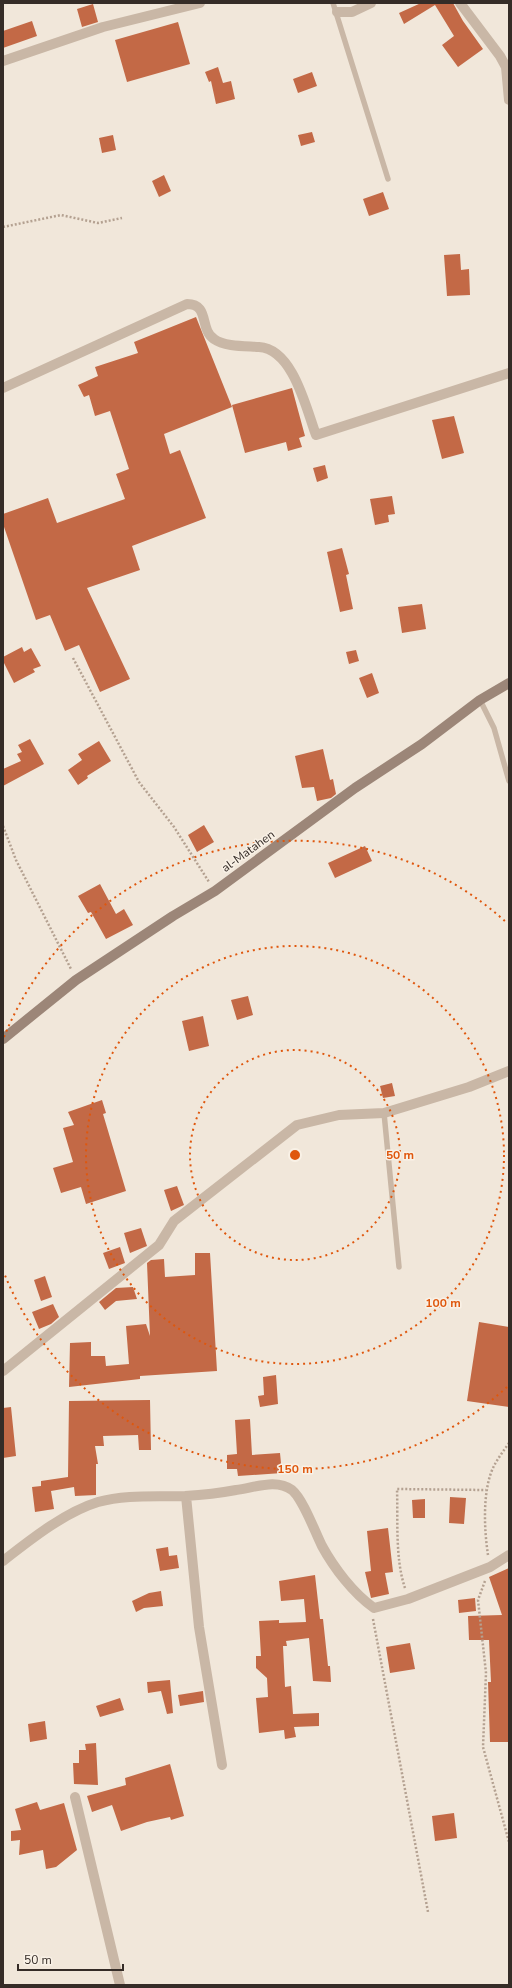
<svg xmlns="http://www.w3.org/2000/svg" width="512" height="1988" viewBox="0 0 512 1988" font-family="'Nunito Sans',sans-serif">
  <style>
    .building { fill: #c36946 }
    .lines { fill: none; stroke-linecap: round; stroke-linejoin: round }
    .path { stroke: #b4a191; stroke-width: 2.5; stroke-dasharray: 2 2; stroke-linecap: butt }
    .lane { stroke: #c9b7a6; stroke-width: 5.5 }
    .street { stroke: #c9b7a6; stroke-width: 10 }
    .secondary { stroke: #9c8678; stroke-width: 10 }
    .ring { fill: none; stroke: #df570d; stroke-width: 2; stroke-dasharray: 2 4 }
    .labels { text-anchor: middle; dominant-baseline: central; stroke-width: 3; stroke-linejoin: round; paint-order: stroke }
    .street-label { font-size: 12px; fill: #352c27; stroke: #f9f1e6 }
    .centre { fill: #df570d; stroke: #f9f1e6; stroke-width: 2 }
    .ring-label { font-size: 12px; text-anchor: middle; font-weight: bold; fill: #df570d; stroke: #f9f1e6; stroke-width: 3; stroke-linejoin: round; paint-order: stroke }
  </style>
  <rect width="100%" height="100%" fill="#f1e7da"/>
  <path class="building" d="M421 3H453L463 21 483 49 458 67 442 45 454 36 435 5 404 24 399 13Z
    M93 4 98 22 82 27 77 9Z
    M32 21 37 36 3 48V31Z
    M178 22 190 64 127 82 115 40Z
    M218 67 223 83 231 81 235 99 216 104 211 81 209 82 205 72Z
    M312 72 317 86 298 93 293 79Z
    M312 132 315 142 301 146 298 135Z
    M113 135 116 150 102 153 99 138Z
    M164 175 171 191 159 197 152 181Z
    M383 192 389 209 369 216 363 199Z
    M460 254 461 270 469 269 470 295 447 296 444 255Z
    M196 317 232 407 164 434 170 454 180 450 206 518 132 546 140 570 87 588 130 679 100 692 79 645 65 651 50 615 36 620 3 524V514L48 498 57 523 125 499 116 474 129 469 110 411 95 416 89 395 84 397 78 385 98 376 95 367 138 353 134 342Z
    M292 388 305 436 299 438 302 447 288 451 286 442 245 453 232 405Z
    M454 416 464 453 442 459 432 420Z
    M325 465 328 478 317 482 313 468Z
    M392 496 395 514 388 515 389 522 375 525 370 499Z
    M342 548 349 574 346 575 353 609 340 612 327 552Z
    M422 604 426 629 402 633 398 607Z
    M22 647 24 652 31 648 41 666 33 669 35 672 14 683 3 661V657Z
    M356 650 359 661 349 664 346 652Z
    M372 673 379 693 367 698 359 678Z
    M30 739 44 764 3 786V769L21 761 17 754 22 752 18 745Z
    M99 741 111 761 87 776 88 778 78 785 68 770 82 760 78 754Z
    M323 749 330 780 333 779 336 794 331 798 317 801 314 787 302 788 295 756Z
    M204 825 214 842 197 852 188 835Z
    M365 846 372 861 335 878 328 863Z
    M100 884 116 914 124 909 133 925 106 939 91 912 88 913 78 896Z
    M248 996 253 1015 237 1020 231 1000Z
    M203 1016 209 1046 189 1051 182 1021Z
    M392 1083 395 1096 383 1098 380 1086Z
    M102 1100 106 1113 103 1114 126 1191 86 1204 81 1187 61 1193 53 1168 73 1162 63 1128 74 1125 68 1112Z
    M177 1186 184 1205 171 1211 164 1190Z
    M141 1228 147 1246 130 1253 124 1233Z
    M120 1247 125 1263 109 1269 103 1253Z
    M195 1253H210L217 1371 140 1376V1379L69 1387 70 1343 91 1342V1356H105L106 1366 129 1364 126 1326 146 1324 150 1336 147 1263 151 1260 164 1259 165 1277 195 1275Z
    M45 1276 52 1297 41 1301 34 1280Z
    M133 1287 137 1299 116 1301 105 1310 99 1302 116 1288Z
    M53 1304 59 1317 51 1324 39 1329 32 1312Z
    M479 1322 509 1327V1407L467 1401Z
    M276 1375 278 1404 260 1407 258 1396 264 1395 263 1377Z
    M150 1400 151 1450H139L138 1435 103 1436 104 1446H95L98 1464H96V1495L75 1496 74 1487 51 1491 54 1509 35 1512 32 1487 41 1486V1481L68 1477 69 1401Z
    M11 1407 16 1456 3 1458V1408Z
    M250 1419 252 1455 280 1453 282 1473 238 1476 237 1469H227V1455L237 1454 235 1420Z
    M450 1497 466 1498 464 1524 449 1523Z
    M425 1499V1518H413L412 1500Z
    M388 1528 393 1572 385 1573 389 1594 371 1598 365 1572 371 1571 367 1531Z
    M168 1547 169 1556 177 1555 179 1568 160 1571 156 1549Z
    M509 1568V1742H490L488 1682H491L489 1640H469L468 1616 502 1615 489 1577Z
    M315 1575 320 1619H323L328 1666H330L331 1682 313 1681 309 1638 286 1641 287 1646H283L285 1687 291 1686 293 1714 319 1713V1726L294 1727 296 1737 285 1739 284 1730 259 1733 256 1698 268 1697 267 1678 256 1668V1656H261L259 1621 279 1620V1623L306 1622 304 1599 281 1601 279 1581Z
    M161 1591 163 1606 144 1608 136 1612 132 1601 149 1593Z
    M475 1598 476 1611 459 1613 458 1600Z
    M410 1643 415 1669 390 1673 386 1647Z
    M170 1680 173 1713 167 1714 161 1691 148 1693 147 1682Z
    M203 1691 204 1702 180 1706 178 1695Z
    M120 1698 124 1710 100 1717 96 1706Z
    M45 1721 47 1739 30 1742 28 1724Z
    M96 1743 98 1785 74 1784 73 1763H79V1750H86L85 1744Z
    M170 1764 184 1816 171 1820 170 1817 147 1822 121 1831 112 1805 92 1812 87 1796 126 1785 125 1778Z
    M37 1802 40 1810 64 1803 77 1850 56 1867 46 1869 43 1850 19 1855 20 1840 11 1841V1831L21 1830 15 1809Z
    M454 1813 457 1838 435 1841 432 1816Z"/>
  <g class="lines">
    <path class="path" d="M3 227 61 215 98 223 122 218
      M73 658 139 782 174 827 209 882
      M3 826 16 860 71 969
      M488 1555C484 1529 482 1487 495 1464 499 1457 504 1450 509 1443
      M485 1581 478 1600 486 1673 483 1747 509 1842
      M405 1588C395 1559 398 1520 397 1489L486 1490
      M373 1619 428 1912"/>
    <path class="lane" d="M333 3 388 179
      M480 700 494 728 509 781
      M384 1113 399 1267"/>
    <path class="street" d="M460 3 500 56 506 67 509 100
      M337 12H352L371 3
      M3 61 103 27 200 3
      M3 388 187 304C210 304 199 329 214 339 225 347 246 346 259 347 293 349 306 408 316 435L509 373
      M3 1371 159 1245 174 1221 297 1125 339 1115 384 1113 469 1087 509 1071
      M186 1496 199 1627 222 1765
      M3 1561C30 1540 65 1512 98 1502 126 1494 157 1497 185 1496 202 1495 220 1493 236 1490 254 1488 276 1478 292 1490 303 1499 315 1532 322 1546 334 1568 353 1593 374 1608L408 1599 490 1567 509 1555
      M75 1797 120 1985"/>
    <path class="secondary" d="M3 1039 76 980 173 916 215 891 355 788 422 744 480 700 509 683"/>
  </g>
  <g class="ring">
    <circle cx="295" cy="1155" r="105"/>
    <circle cx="295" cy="1155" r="209"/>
    <path d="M507 1387A314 314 0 0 1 4 1273M4 1037A314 314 0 0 1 507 923"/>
  </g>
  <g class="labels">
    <g class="street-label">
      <text transform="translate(248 851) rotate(-36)">al-Matahen</text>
    </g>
  </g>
  <circle cx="295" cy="1155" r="6" class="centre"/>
  <g class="ring-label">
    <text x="400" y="1159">50 m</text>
    <text x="443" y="1307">100 m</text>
    <text x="295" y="1473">150 m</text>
  </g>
  <rect width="512" height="1988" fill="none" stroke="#352c27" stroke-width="8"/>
  <path d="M18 1964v6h105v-6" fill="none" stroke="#352c27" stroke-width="2"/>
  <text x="24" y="1964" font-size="12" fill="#352c27" stroke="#f9f1e6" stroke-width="3" paint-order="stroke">50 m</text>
</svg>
